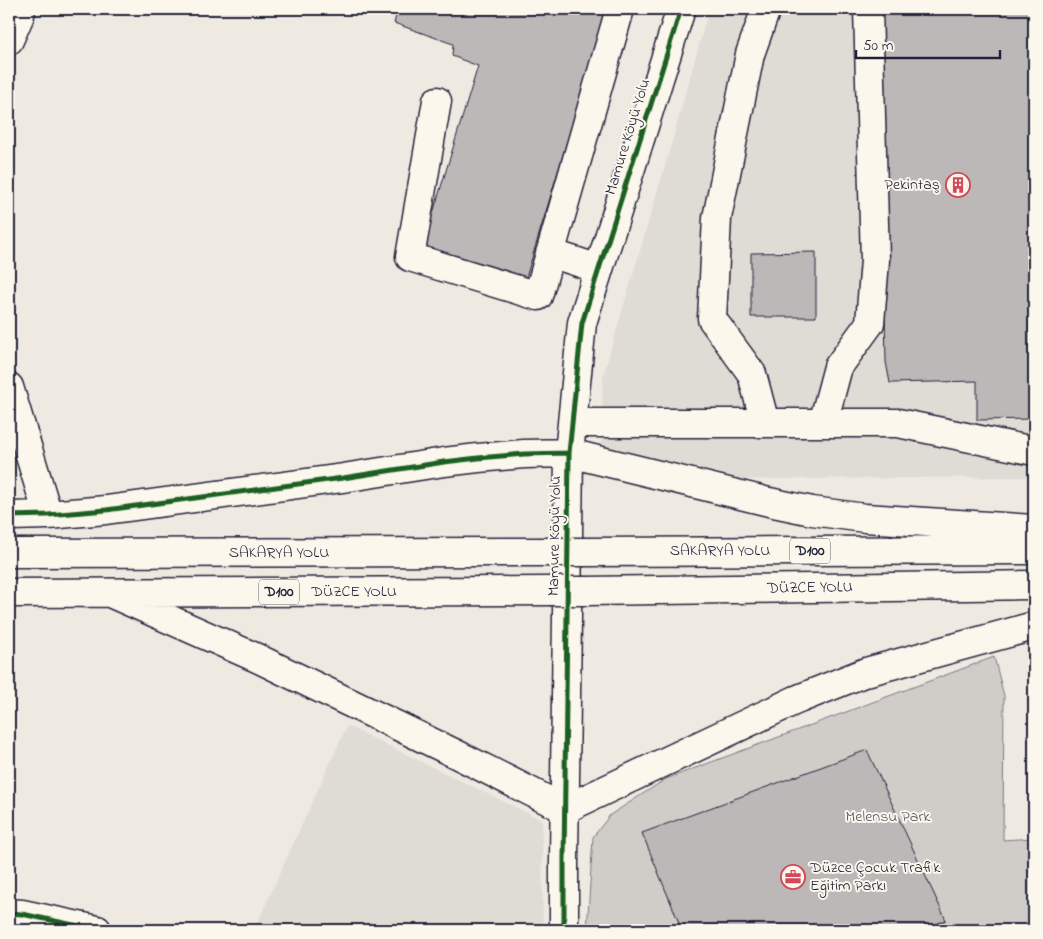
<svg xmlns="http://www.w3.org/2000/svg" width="1043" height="939" viewBox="0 0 1043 939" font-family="'Indie Flower',sans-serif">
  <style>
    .built { fill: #dfdbd5 }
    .green { fill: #d0cdc9; stroke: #797882 }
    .building { fill: #bcb8b8; stroke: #22223b }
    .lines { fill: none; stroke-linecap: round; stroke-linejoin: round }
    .minor-casing { stroke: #22223b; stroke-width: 31 }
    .highway-casing { stroke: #22223b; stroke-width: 31 }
    .minor { stroke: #fbf7ec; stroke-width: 28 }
    .highway { stroke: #fbf7ec; stroke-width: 28 }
    .highway-bridge-casing { stroke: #22223b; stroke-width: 31; stroke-linecap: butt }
    .highway-bridge { stroke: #fbf7ec; stroke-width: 28 }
    .cycleway-casing { stroke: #fbf7ec; stroke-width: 8 }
    .cycleway { stroke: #1b5e20; stroke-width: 5 }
    .labels { text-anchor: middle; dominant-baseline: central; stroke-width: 4; stroke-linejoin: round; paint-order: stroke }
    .shield { fill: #fbf7ec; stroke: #636270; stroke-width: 1 }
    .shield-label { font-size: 15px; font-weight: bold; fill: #22223b }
    .street-label { font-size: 16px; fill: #22223b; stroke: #fbf7ec }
    .poi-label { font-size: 16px; fill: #22223b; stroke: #fbf7ec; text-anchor: end }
    .park-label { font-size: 16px; fill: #565566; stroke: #fbf7ec }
  </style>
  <rect width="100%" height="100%" fill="#eeeae2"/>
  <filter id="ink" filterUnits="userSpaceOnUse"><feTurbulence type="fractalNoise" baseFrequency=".02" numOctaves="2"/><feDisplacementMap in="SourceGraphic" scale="10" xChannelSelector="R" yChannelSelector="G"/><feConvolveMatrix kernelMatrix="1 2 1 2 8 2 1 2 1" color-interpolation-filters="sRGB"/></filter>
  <g filter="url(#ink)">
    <path class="built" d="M709 9H1034V477L664 480 601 448 603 376 668 156Z
      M347 726 542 820 543 930H254Z"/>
    <path class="green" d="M994 657 1004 696 1003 840 1034 838V930H587L593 837 610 815 666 779Z"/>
    <path class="building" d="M398 9H607L525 281 422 249 478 66 452 56 453 44 394 23Z
      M879 9H1034V419L977 420V381L890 383 886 362Z
      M816 252V317H751V253Z
      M867 750 946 920 921 930H682L642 833Z"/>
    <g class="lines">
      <defs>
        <path id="minor" d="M9 40 20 15 21 9
          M437 101 410 257 538 296 620 9
          M550 253 599 269
          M9 387 48 515
          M573 423H898L1034 451
          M765 423 752 374 712 319 717 218 750 54 766 9
          M823 423 838 367 870 323 875 260 868 9
          M9 516 48 515 106 510 343 478 444 462 478 458 524 454 569 453
          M9 913 22 914 97 930
          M564 930V861L569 453 582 323 681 9"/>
        <path id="highway" d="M569 453 769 502 812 511 865 518 1034 529
          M585 552 1034 550
          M9 553 548 552
          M586 591 1034 585
          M9 593 549 591
          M110 593 257 658 458 755 565 809 796 700 866 672 1034 626"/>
      </defs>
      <use href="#minor" class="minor-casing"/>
      <use href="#highway" class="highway-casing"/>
      <use href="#minor" class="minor"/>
      <use href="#highway" class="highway"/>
      <defs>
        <path id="highway-bridge" d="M548 552H585
          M549 591H586"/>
      </defs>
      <use href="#highway-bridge" class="highway-bridge-casing"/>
      <use href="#highway-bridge" class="highway-bridge"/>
      <defs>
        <path id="cycleway" d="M9 516 48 515 106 510 343 478 444 462 478 458 524 454 569 453
          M9 913 22 914 97 930
          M564 930V861L569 453 582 323 681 9"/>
      </defs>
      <use href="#cycleway" class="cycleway-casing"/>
      <use href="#cycleway" class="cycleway"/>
    </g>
  </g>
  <defs>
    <symbol id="building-ring" viewBox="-11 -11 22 22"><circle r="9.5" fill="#fbf7ec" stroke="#d1495b" stroke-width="1.5"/><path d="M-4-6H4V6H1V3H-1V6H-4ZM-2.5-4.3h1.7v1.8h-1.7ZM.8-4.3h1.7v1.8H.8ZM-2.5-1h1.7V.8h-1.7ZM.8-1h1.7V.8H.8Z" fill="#d1495b"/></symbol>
    <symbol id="office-ring" viewBox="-11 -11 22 22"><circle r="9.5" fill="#fbf7ec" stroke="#d1495b" stroke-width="1.5"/><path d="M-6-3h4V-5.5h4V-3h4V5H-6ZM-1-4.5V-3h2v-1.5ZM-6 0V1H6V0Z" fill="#d1495b"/></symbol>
  </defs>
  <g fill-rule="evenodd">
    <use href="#building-ring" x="944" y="171" width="28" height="28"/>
    <use href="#office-ring" x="779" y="863" width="28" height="28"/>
  </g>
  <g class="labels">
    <g class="shield">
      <rect x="790" y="538.5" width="40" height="25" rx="4"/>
      <rect x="259" y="579.5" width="40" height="25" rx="4"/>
    </g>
    <g class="shield-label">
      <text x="810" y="551">D100</text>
      <text x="279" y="592">D100</text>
    </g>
    <g class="street-label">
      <text transform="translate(628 137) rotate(-73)">Mamure Köyü Yolu</text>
      <text transform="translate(555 536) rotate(-89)">Mamure Köyü Yolu</text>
      <text x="720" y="551">SAKARYA YOLU</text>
      <text x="279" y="553">SAKARYA YOLU</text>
      <text transform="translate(810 588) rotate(-1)">DÜZCE YOLU</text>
      <text x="354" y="592">DÜZCE YOLU</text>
    </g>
    <g class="poi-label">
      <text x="940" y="185">Pekintaş</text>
      <text x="810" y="868" text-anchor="start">Düzce Çocuk Trafik<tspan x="810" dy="18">Eğitim Parkı</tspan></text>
    </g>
    <g class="park-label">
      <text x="888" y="817">Melensu Park</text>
    </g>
  </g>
  <rect width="1043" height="939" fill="none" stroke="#fbf7ec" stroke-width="30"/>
  <rect x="15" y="15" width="1013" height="909" fill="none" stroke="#22223b" stroke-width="2" filter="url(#ink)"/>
  <path d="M856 50v8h144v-8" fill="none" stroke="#22223b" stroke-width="2.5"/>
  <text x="863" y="50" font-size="15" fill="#22223b" stroke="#fbf7ec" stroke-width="4" paint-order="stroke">50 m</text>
</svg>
